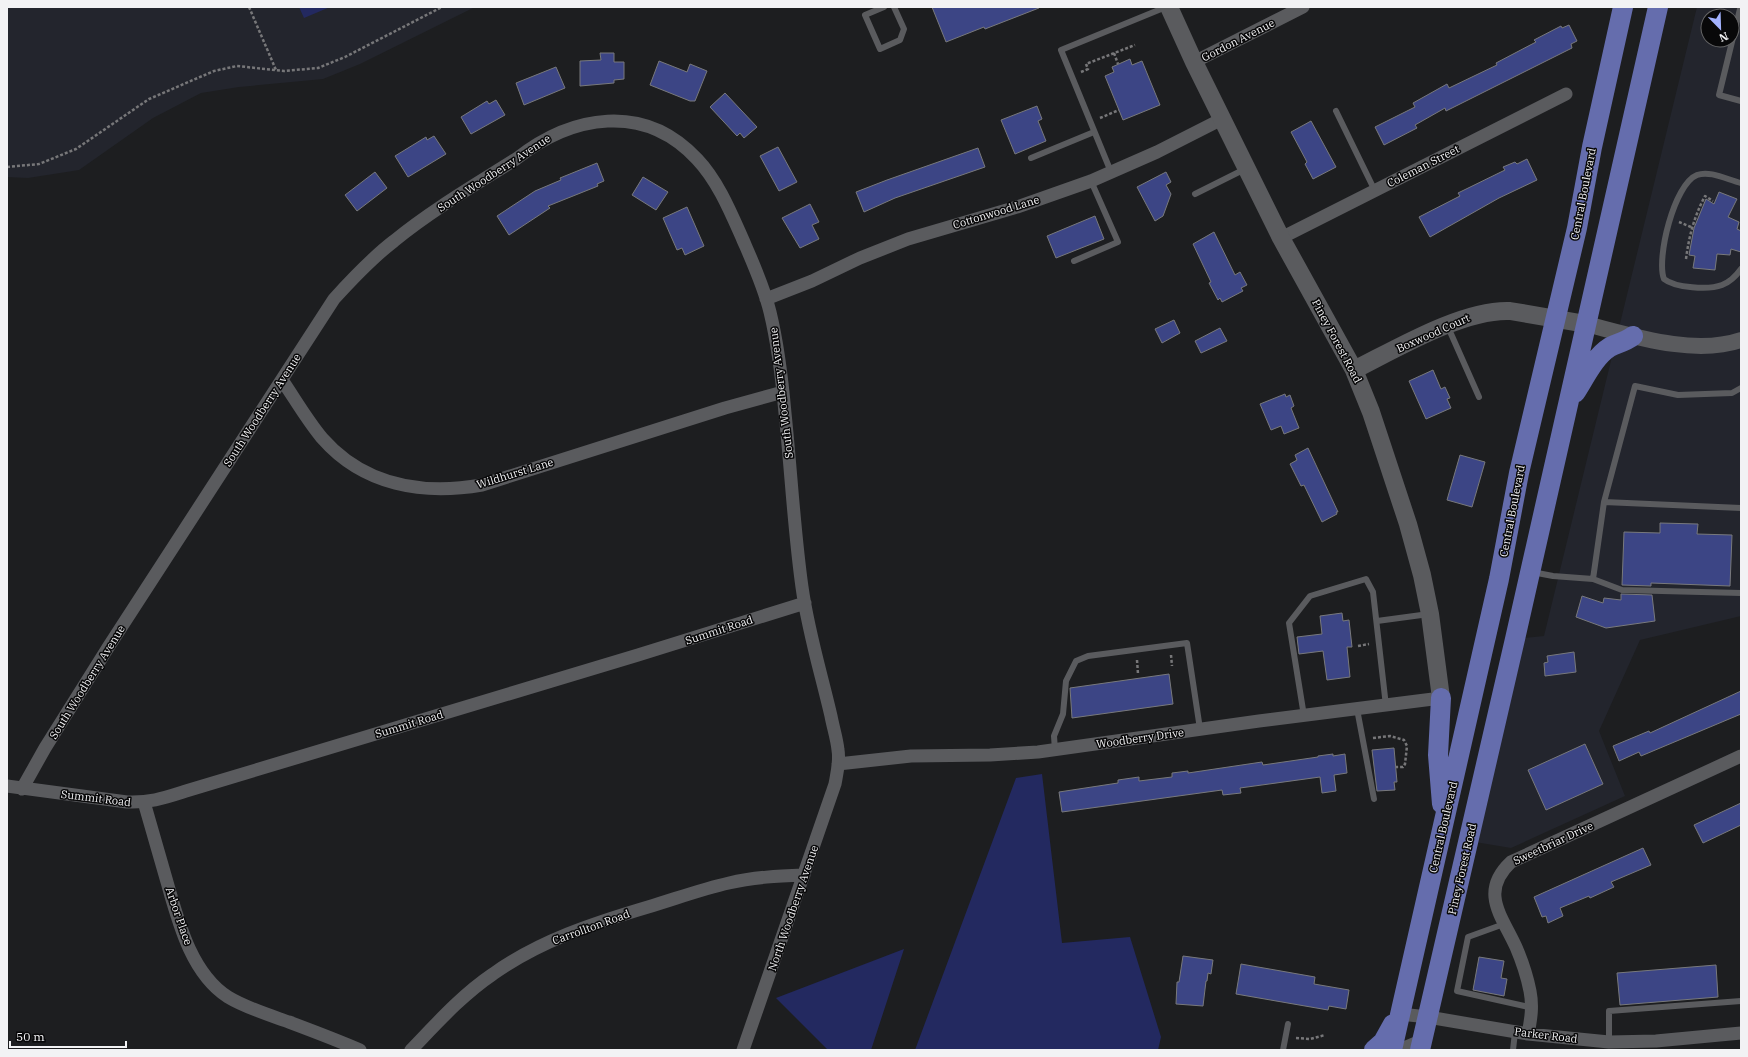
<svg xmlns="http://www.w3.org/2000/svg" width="1748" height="1057" viewBox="0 0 1748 1057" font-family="'IBM Plex Serif',serif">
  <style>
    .built { fill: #23252d; fill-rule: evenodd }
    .green { fill: #232960 }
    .building { fill: #3c4585; stroke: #78797c }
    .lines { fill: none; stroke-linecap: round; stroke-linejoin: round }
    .path { stroke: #777779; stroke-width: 2.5; stroke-dasharray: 3 2; stroke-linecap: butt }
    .service { stroke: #5a5b5e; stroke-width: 6 }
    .minor { stroke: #5a5b5e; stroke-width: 13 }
    .tertiary { stroke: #5a5b5e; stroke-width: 16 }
    .secondary { stroke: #5a5b5e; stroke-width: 18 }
    .primary { stroke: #656dad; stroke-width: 20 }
    .labels { text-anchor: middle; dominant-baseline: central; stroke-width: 3; stroke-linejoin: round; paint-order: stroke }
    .street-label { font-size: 11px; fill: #f2f2f4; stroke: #080809 }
  </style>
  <rect width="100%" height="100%" fill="#1d1e20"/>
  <path class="built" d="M7 7H475L360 64 323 79 239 87 201 93 153 118 79 170 28 178 7 177Z
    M1697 7H1741V616L1640 640 1599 731 1625 796 1511 848 1469 841 1515 639 1544 636ZM1708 16H1732V40H1708Z"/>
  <path class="green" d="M299 7H330L304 18Z
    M1042 774 1062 943 1130 937 1161 1037 1158 1050H915L1016 778Z
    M904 949 871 1050H828L776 998Z"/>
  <path class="building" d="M932 7H1039V8L985 29 984 27 946 42Z
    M1569 25 1577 41 1571 44 1572 48 1446 111 1445 108 1415 125 1417 128 1384 145 1375 127 1415 107 1413 103 1447 84 1449 88 1497 65 1496 63 1536 42 1534 40 1561 26 1562 28Z
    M600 53H614V62H624V79L614 80V83L580 86V61L601 60Z
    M1130 59 1132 65 1142 61 1160 105 1123 120 1105 76 1114 72 1112 67Z
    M659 61 687 72 690 64 707 71 695 101H690L650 85Z
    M556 67 565 88 524 105 516 83Z
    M725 93 757 127 744 138 740 133 737 136 710 107Z
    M496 100 505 115 471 134 461 117 487 101 489 104Z
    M1037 106 1042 119 1038 121 1046 141 1015 154 1001 120Z
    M1311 121 1336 167 1313 179 1305 164 1307 162 1291 132Z
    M434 136 446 154 408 177 395 156 426 137 427 140Z
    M778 147 797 182 779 191 760 156Z
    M978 148 985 167 895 198 864 212 856 192 887 180Z
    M1527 159 1537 180 1499 198 1430 237 1419 217 1460 196 1458 193 1505 170 1503 167 1515 162 1517 164Z
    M597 163 604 181 597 184 598 186 548 206 550 208 509 235 497 216 535 191 561 180 560 178Z
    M375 172 387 188 357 211 345 195Z
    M1166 172 1171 182 1166 185 1171 194 1163 216 1155 221 1137 187Z
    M643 177 668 192 656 210 632 195Z
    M1719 192 1737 199 1728 217 1739 222 1737 229 1741 231V252L1731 249 1730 255 1717 254 1715 270 1693 268 1695 256 1689 255 1694 228 1706 199 1714 204Z
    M810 204 819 222 812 225 819 239 800 248 782 218Z
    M687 207 704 246 685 255 682 248 677 250 663 218Z
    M1095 216 1104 239 1056 258 1047 236Z
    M1214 232 1235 275 1240 272 1247 285 1241 288 1243 291 1222 302 1220 298 1218 300 1209 283 1211 282 1193 244Z
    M1174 320 1180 333 1162 343 1155 329Z
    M1220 328 1227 341 1201 353 1195 341Z
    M1433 370 1441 389 1445 387 1450 398 1447 399 1451 408 1426 419 1409 381Z
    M1285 394 1286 397 1290 395 1294 406 1291 408 1299 428 1284 434 1281 426 1271 430 1260 404Z
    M1308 448 1338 512H1336L1337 514 1322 522 1304 485 1301 486 1290 464 1297 460 1295 455Z
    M1460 455 1485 462 1472 507 1447 500Z
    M1660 523 1698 524 1697 534 1732 535 1730 586 1651 583V586L1622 585 1624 532 1660 533Z
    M1621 594 1652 595 1655 621 1606 628 1576 617 1582 596 1603 603 1604 598 1621 600Z
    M1342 613 1343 621 1349 620 1352 647H1347L1350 677 1327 680 1323 651 1299 654 1297 637 1322 634 1320 616Z
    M1574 652 1576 672 1545 676 1544 663 1548 662 1547 656Z
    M1169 674 1173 704 1072 718 1070 688Z
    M1741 691V714L1641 756 1639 752 1619 761 1613 746 1649 731 1650 733Z
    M1585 744 1603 784 1546 810 1528 770Z
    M1394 748 1397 782H1394L1395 790 1377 791 1372 750Z
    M1333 754V756L1345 754 1347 773 1334 775 1336 791 1322 793 1320 777 1240 788 1241 793 1223 795 1222 790 1062 812 1059 792 1118 783V780L1139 777V781L1172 777V773L1188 771V773L1262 762 1263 765 1318 757V756Z
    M1741 803V825L1703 843 1694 825Z
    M1643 848 1651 865 1611 882 1614 887 1590 898 1589 896 1560 908 1563 916 1548 923 1546 916 1542 917 1534 897Z
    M1183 956 1213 960 1211 974 1208 973 1207 981H1206L1203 1006 1176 1004 1177 982H1179Z
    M1479 957 1504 961 1501 978 1507 979 1504 996 1473 990Z
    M1241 964 1315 977 1314 984 1349 990 1346 1009 1329 1006 1328 1010 1236 994Z
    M1716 965 1718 997 1620 1005 1617 973Z"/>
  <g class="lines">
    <path class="path" d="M249 7 276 70
      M1114 53 1118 64
      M1081 72 1088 69 1086 64 1135 45
      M1100 118 1119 110
      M7 167 39 164 76 149 149 99 214 71 237 66 284 71 318 68 345 57 442 7
      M1679 222 1691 227
      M1686 259C1689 236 1694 217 1705 196L1713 201
      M1358 646 1369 644
      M1171 655 1172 666
      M1137 660 1138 674
      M1373 738 1390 736 1404 740 1407 746 1405 764 1403 767H1396
      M1296 1038 1310 1039 1325 1035"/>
    <path class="service" d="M884 7 865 15 880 49 900 40 904 29 894 7
      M1740 9 1719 95 1741 101
      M1336 111 1375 191
      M1031 158 1094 132
      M1111 172 1061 50 1166 7
      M1741 183C1728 180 1710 170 1697 175 1674 184 1656 259 1664 279 1675 288 1709 290 1722 285 1730 282 1736 276 1741 269
      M1195 194 1245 169
      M1074 261 1118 242 1091 181
      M1448 327 1479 397
      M1604 502 1741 508
      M1532 572 1553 576 1593 579 1604 502 1635 386 1678 395 1732 393 1741 388
      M1593 579 1622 590 1741 593
      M1377 621 1429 614
      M1357 709 1374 799
      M1304 716 1289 623 1310 596 1366 579 1373 592 1386 706
      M1055 750 1054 736 1063 714 1066 681 1076 661 1088 656 1187 643 1200 729
      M1504 924 1468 937 1457 991 1533 1008
      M1609 1042V1011L1741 1001
      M1283 1050 1288 1024
      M1513 1050 1515 1032"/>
    <path class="minor" d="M1194 62 1303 7
      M1281 238 1566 94
      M766 299 812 281 860 258 908 239 1017 207 1091 181 1157 152 1222 119
      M282 380C295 399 307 420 322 438 364 486 423 495 482 485L725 408 783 392
      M838 764 911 756 990 755 1038 752 1259 721 1441 698
      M7 786 127 802C150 803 164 798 186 791L638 655 805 603
      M22 789 45 748 109 646 334 299C353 278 372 258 394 241 432 210 475 185 516 159 572 115 644 102 697 159 718 181 731 213 743 240 753 263 764 287 770 312 778 345 782 379 785 413 791 471 794 530 802 587 808 631 821 673 831 716 833 727 837 739 838 750 840 761 837 773 835 784L743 1050
      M144 802C151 827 158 851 165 875 177 916 189 972 228 997 246 1008 269 1015 289 1022 313 1031 337 1040 360 1050
      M1400 1014 1428 1017 1528 1034 1609 1042 1656 1041 1741 1033
      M1528 1034C1531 1019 1533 1006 1530 991 1527 976 1522 961 1516 947 1502 916 1479 892 1511 862L1741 756
      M411 1050C437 1023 462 995 493 974 539 941 594 923 648 907 675 899 702 889 729 883 754 877 779 876 804 875
      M1399 1050 1423 1040"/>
    <path class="tertiary" d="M1586 324C1633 336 1694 356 1741 340"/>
    <path class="secondary" d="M1169 7 1194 62 1281 238 1354 370 1371 412 1408 524 1422 575 1430 614 1441 698
      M1354 370C1396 349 1463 309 1510 311L1586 324"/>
    <path class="primary" d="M1575 393C1585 378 1594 357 1610 347 1618 343 1625 342 1633 336
      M1441 698 1438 755 1442 804
      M1374 1050 1383 1042 1393 1024
      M1392 1050 1499 579 1519 473 1577 228 1592 147 1623 7
      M1420 1050 1515 639 1658 7"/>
  </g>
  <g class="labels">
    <g class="street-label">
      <text transform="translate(1238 40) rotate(-27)">Gordon Avenue</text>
      <text transform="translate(1423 166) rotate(-27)">Coleman Street</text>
      <text transform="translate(494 173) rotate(-33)">South Woodberry Avenue</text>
      <text transform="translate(1583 194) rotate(-79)">Central Boulevard</text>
      <text transform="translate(996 212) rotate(-17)">Cottonwood Lane</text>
      <text transform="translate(1433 333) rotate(-24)">Boxwood Court</text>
      <text transform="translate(1337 341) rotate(62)">Piney Forest Road</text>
      <text transform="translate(781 393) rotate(-97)">South Woodberry Avenue</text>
      <text transform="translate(262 410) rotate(-57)">South Woodberry Avenue</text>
      <text transform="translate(515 473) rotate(-17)">Wildhurst Lane</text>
      <text transform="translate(1512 511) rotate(-79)">Central Boulevard</text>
      <text transform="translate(719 630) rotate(-18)">Summit Road</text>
      <text transform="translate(87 682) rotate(-58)">South Woodberry Avenue</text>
      <text transform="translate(409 724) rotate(-17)">Summit Road</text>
      <text transform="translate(1140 738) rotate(-8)">Woodberry Drive</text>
      <text transform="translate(96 798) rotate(7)">Summit Road</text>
      <text transform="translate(1443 827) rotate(-77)">Central Boulevard</text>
      <text transform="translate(1553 843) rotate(-25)">Sweetbriar Drive</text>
      <text transform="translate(1462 869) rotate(-77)">Piney Forest Road</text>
      <text transform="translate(793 908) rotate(-71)">North Woodberry Avenue</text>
      <text transform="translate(179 916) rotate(71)">Arbor Place</text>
      <text transform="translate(591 927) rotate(-20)">Carrollton Road</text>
      <text transform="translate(1546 1035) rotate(7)">Parker Road</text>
    </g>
  </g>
  <rect width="1748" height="1057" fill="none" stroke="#f2f2f4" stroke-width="16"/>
  <g transform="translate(1720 28) rotate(157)"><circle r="19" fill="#080809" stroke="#666667"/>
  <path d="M0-3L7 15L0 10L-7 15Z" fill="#a3b2fd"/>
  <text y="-6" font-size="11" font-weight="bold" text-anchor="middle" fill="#f2f2f4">N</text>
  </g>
  <path d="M10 1041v6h116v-6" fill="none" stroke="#f2f2f4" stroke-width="2"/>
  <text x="16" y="1041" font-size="12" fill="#f2f2f4" stroke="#080809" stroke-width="3" paint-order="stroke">50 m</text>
</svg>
